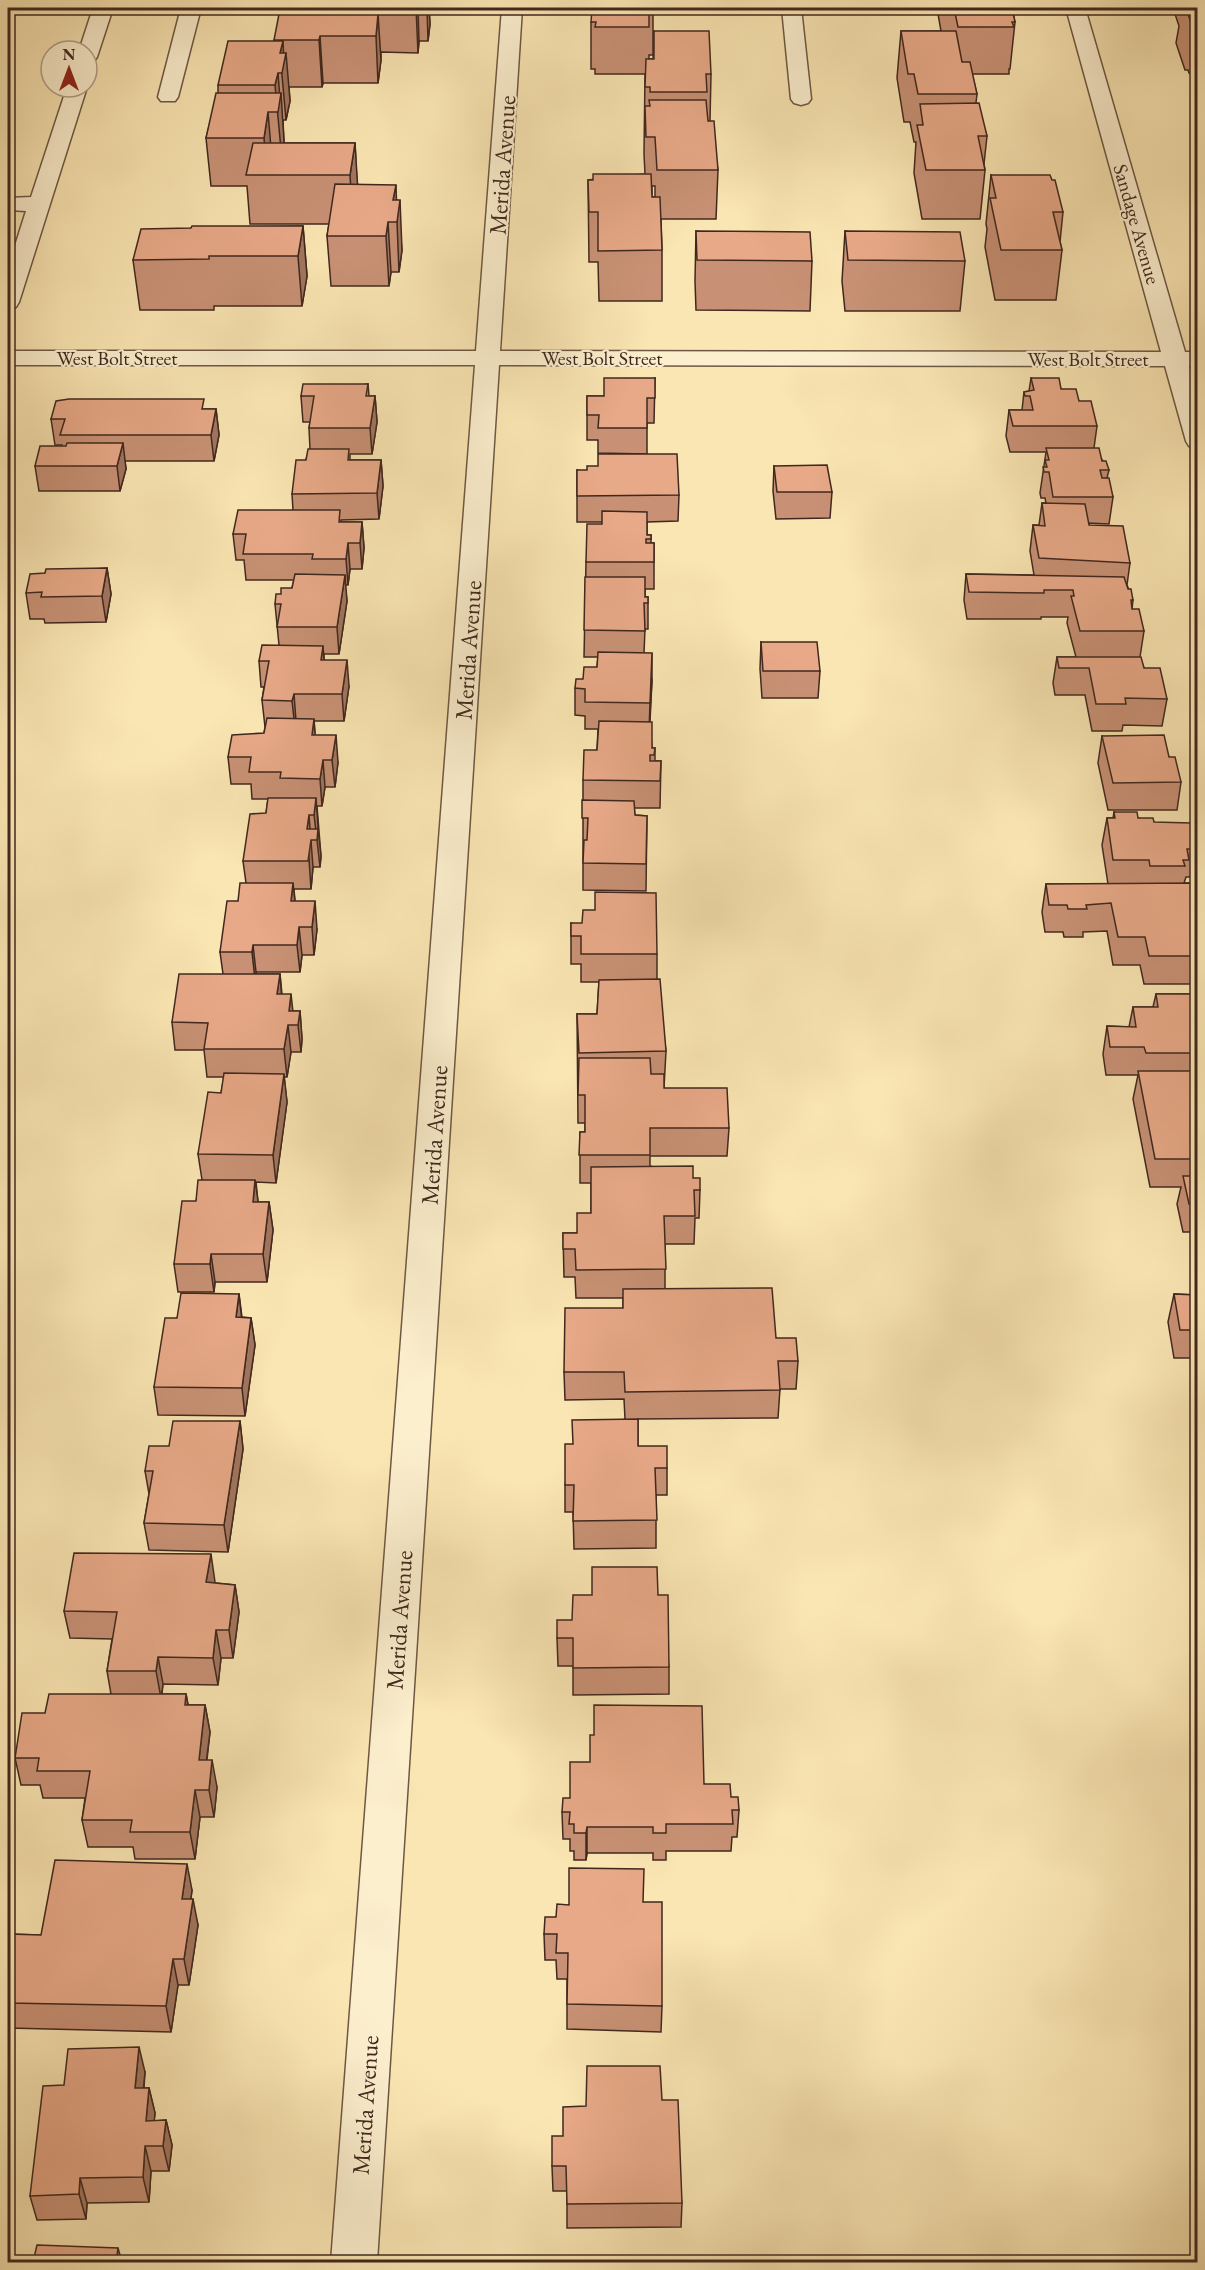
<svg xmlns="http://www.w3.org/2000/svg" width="1205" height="2270" viewBox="0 0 1205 2270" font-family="'EB Garamond',serif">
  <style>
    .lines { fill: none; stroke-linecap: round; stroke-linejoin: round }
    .minor-casing { stroke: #6e5843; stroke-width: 3 }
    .minor { fill: #fcefce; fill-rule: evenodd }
    .wall { fill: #c89175; stroke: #40281e; stroke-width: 1.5; fill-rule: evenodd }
    .shaded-wall { fill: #a2765f; stroke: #40281e; stroke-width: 1.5 }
    .building { fill: #e8a988; stroke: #40281e; stroke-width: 1.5 }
    .labels { text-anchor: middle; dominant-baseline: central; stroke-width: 4.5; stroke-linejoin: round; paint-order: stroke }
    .far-street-label { font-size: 20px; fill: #40281e; stroke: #fcefce }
    .street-label { font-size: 24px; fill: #40281e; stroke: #fcefce }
  </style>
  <rect width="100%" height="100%" fill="#fae6b3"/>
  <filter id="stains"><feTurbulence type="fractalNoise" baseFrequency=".00333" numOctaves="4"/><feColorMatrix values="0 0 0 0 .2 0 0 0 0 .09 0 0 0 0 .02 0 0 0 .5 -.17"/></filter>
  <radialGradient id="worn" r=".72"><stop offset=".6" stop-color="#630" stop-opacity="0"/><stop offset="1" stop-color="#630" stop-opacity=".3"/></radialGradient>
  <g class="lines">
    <defs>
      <path id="minor" d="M93 8H113L97 57 94 61 87 63V51H79Z
        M181 8H201L178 97 175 101H161L158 97Z
        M502 8H522L500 351 1161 352 1066 8H1085L1185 352H1198V366H1189L1198 396V448L1189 446 1186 441 1165 366 499 365 377 2262H331L475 365H8V351H476Z
        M782 8H801L811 99 808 103 801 105 794 103 791 99Z
        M67 87H87L19 302 16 307 8 309V268L26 211 8 210V198L31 197Z"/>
    </defs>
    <use href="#minor" class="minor-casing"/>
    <use href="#minor" class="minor"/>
  </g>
  <path class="wall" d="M363 8H429L430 24 428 41H419L418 53 381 52V60L378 83H323L322 87H289L290 101 286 120H283L284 143H355L357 184 397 200 402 250 399 272H391L389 286H331L327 236 329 224H250L247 186H211L206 138 218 93V85L274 41V40L363 14Z
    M653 8V55H649V59H653L654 31 711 74 710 121 718 170 716 219H661L662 250V301H599L598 262H589L588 180 645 174 644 154 645 74H595V69H591V22ZM652 186H655V197H652Z
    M938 8H1012L1015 22 1010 69H1009V74H972L977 94 976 103 987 136 984 164 985 170 980 219H922L914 173 916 142H914L910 122H904L897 78 901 31H941L938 14Z
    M1176 8H1197V74L1189 73 1188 70H1185L1176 43 1179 26 1175 14Z
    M991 175 1063 212 1060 242 1062 250 1056 300H995L985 247 987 229 986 224Z
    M303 226 307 276 302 306H214V310H140L133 260 191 228Z
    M696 231 812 261 810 311 696 310 695 281Z
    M845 231 965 261 960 311H845L842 281Z
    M655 378 654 423H647V454L598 453V440H587V396H604Z
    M1031 378 1061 389 1079 401 1097 426 1094 448 1109 470 1107 478 1113 497 1109 524 1089 523V525L1130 563 1127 585 1133 600 1132 609 1144 631 1140 657 1144 668 1167 699 1162 726 1123 725 1122 731H1092L1085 695H1055L1053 683 1057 657H1076L1067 623 1068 617H1041V619H967L964 600 966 574 1034 575 1030 551 1033 525H1039L1042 503H1046L1045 498H1041L1040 493 1046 452H1010L1006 436 1009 410H1022L1024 392 1029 391Z
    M368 384 369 396H375L377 422 372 454H350V460H381L383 486 379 519 341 520V522H362L364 548 362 569H350L348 585H345L347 601 339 654H324V660L349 686 344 721H314L315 735 338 762 335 787H325L322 806H317L321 856 320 867H313L311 889H294L295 901 317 929 314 955H302L300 972H256V974H280L282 994 293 1011H300L302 1039 301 1052H291L287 1077H284L287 1102 276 1183 256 1182 258 1202H269L273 1230 267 1282H215L214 1292H178L174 1264 196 1201 202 1180 198 1154 221 1093 224 1077H207L204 1050H175L172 1022 223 974 220 952 238 901 246 883 243 861 266 813 268 799H252L251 784H231L228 757 264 733 265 727 262 700 264 687H261L259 661 279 645 275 604 281 594 292 588 294 580H246L244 560H236L233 534 293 510 292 494 310 449 309 428 310 422H303L301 396Z
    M205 409H216L219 435 214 461H125L126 469 120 491H39L35 466 62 446V445H55L51 419Z
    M774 466 832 492 830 518 776 519 773 491Z
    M577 470 679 495 678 521 647 522V535H651V543H654V589H645V597H648V629H645L644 653 652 680 650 722 652 748H655V761H661L660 808H634L635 815 647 816 646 891 583 890V780L597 750 598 729H585V716L575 715V688L583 679 597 667 598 657H584L586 562 602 524V522H577Z
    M107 568 111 594 106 622 45 623 44 619H30L26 593 45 573Z
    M761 642 820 671 818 698H762L760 669Z
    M1102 736 1169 757 1181 782 1177 810H1108L1098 763Z
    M1114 812 1154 822 1196 849 1191 877H1186L1184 883H1197V984H1144L1140 965H1113L1107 931 1083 932V937H1064L1063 932H1045L1042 912 1046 884H1108L1102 845 1107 818H1113Z
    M571 923 657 954V979L666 1051 664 1088 729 1128 727 1156H650V1166L693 1178 700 1190 699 1218H695L694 1244H665V1289L776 1338 798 1361 796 1389H780L778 1418 638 1419V1446L667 1468V1495H656V1548L574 1549 573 1512H565V1485L573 1444 625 1419 624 1399 565 1400 564 1372 623 1308V1298H576L575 1277H564L563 1233H577L591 1213V1183H580V1132H585V1123H578L577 1014H597L599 982H581V964H571Z
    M1156 994H1197V1232H1183L1177 1204 1181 1187H1150L1133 1099 1138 1075H1106L1103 1054 1107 1026 1129 1027 1133 1007H1153Z
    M239 1294 242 1317 251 1318 255 1345 245 1416 158 1415 154 1387 177 1318Z
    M1174 1294 1197 1295V1358H1174L1168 1322Z
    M240 1421 243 1449 228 1552 149 1550 144 1523 149 1494 145 1471 169 1446Z
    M1197 1475V1513H1193L1191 1503Z
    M215 1583 235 1585 239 1612 233 1658H221L218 1685 163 1684 162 1694H186L188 1705H205L210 1732 207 1760 217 1787 214 1817H200L195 1859H135L133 1847H88L82 1820 85 1798H43L40 1785H21L15 1758 45 1713 111 1694 107 1671 112 1639 70 1638 64 1611Z
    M658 1595 669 1667V1694L573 1695V1666H558L557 1638Z
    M704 1784 731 1797 739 1810 737 1837H732L731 1851H666V1860H653V1853H587L586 1860H574V1851H570V1839H563L562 1812 570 1798Z
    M192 1890 191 1899 198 1925 189 1985H178L171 2032 8 2028V1934L41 1935Z
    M569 1905 662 2006 661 2032 567 2029V1979H557L556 1960H545L544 1934 556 1917Z
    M145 2072 144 2088H149L155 2113 154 2121 166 2120 172 2145 169 2171H151L149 2202 87 2203 86 2219 37 2220 30 2196 64 2085Z
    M662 2100 682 2203 681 2227 567 2228V2191H553L552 2166 563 2136Z"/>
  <path class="shaded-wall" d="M416 8H418L419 41 418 53Z
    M427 8H429L430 24 428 41Z
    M378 14 381 60 378 83 376 36Z
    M320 36 323 83 322 87 319 40Z
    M283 41 284 62 286 53 290 101 286 120 280 53Z
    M278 73 280 99 281 93 284 141 282 160 275 85Z
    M268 112 272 160 267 175 264 138Z
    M355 143 358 192 353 224 350 175Z
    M396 185 397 216 400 200 402 250 399 272 397 222 393 200Z
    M388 222 391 272 389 286 386 236Z
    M303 226 307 276 302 306 298 256Z
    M375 396 377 422 372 454 370 428Z
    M216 409 219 435 214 461 211 435Z
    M123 443 126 469 120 491 117 466Z
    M381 460 383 486 379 519 377 493Z
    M362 522 364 548 362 569 360 543Z
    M348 543 350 569 348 585 346 559Z
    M107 568 111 594 106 622 102 596Z
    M345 575 347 601 339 654 337 627Z
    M323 646 325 672 321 660Z
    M652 653V680L649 730 650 703Z
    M347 660 349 686 344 721 342 694Z
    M294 694 296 721 295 728 292 701Z
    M314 719 316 746 312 735Z
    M336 735 338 762 335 787 332 760Z
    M323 760 325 787 322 806 320 779Z
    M316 798 318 826 317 840 314 815Z
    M309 815 313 867 311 889 307 829Z
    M318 829 321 856 320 867 317 840Z
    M293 883 296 911 291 901Z
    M315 901 317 929 314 955 312 927Z
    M299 927 302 955 300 972 297 945Z
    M253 945 256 972 255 980 252 952Z
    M280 974 282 1002 277 994Z
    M291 994 294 1021 289 1011Z
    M300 1011 302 1039 301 1052 298 1025Z
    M288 1025 291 1052 287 1077 284 1049Z
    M284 1074 287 1102 276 1183 273 1155Z
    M255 1180 259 1208 253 1202Z
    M269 1202 273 1230 267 1282 263 1254Z
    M211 1254 215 1282 214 1292 210 1264Z
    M239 1294 242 1322 236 1317Z
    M251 1318 255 1345 245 1416 242 1388Z
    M240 1421 243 1449 228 1552 224 1525Z
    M211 1554 215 1582 211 1609 206 1582Z
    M235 1585 239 1612 233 1658 229 1630Z
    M216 1630 221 1658 218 1685 213 1658Z
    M158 1657 163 1684 161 1698 156 1671Z
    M186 1694 191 1721 185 1705Z
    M205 1705 210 1732 203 1787 199 1760Z
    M212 1760 217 1787 214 1817 209 1790Z
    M195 1790 200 1817 195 1859 190 1832Z
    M587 1827V1853L586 1860V1833Z
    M187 1864 192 1890 187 1925 182 1899Z
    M193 1899 198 1925 189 1985 184 1959Z
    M173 1959 178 1985 171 2032 166 2006Z
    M139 2047 145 2072 141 2113 135 2088Z
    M149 2088 155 2113 152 2146 146 2121Z
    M166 2120 172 2145 169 2171 163 2146Z
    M145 2146 151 2171 149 2202 143 2177Z
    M80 2178 87 2203 86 2219 79 2194Z
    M118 2248 122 2262H116Z"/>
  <path class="building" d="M592 8H653H649V27H595L596 22H591Z
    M949 8H1012L1015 22H1012L1014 27H958L954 8Z
    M1186 8H1197V27H1196L1195 23H1191Z
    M279 14H378L376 36H320L319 40H274Z
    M654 31H709L711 74H706L707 92H650V87H645L646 59H654Z
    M901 31H956L962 62H970L977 94H918L914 74H908Z
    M228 41H283L280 53H286L282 73H278L275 85H218Z
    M216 93H281L278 112H268L264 138H206Z
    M649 100H706L708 121H714L718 170H657L655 137H646L645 106H650Z
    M979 103 987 136H978L985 170H926L917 125H923L920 104Z
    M253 143H355L350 175H246Z
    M593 174H651L652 197H660L662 250 598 251V212H589L588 180H593Z
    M991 175H1050L1052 180H1055L1063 212H1053L1062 250H1001L990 198H996Z
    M335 184 396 185 393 200H400L397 222H388L386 236H327Z
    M192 226H303L298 256H209V259L133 260 141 229 191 228Z
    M696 231 810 232 812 261 697 260Z
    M845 231 960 232 965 261 848 260Z
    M604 378H655V398H647V428H598L599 415H587V396H604Z
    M1031 378H1059L1061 389H1076L1079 401H1091L1097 426H1013L1009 410H1033L1030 396H1025L1024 392 1034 390Z
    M303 384H368L366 396H375L370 428H309L314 396H301Z
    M69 399H204L202 409H216L211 435H60L65 419H51L56 401Z
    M67 443H123L117 466H35L40 446H66Z
    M1046 448H1099L1102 461H1106L1109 470H1100L1102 478H1109L1113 497H1053L1049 472H1044L1043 467H1047L1045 460H1049Z
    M308 449H349L348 460H381L377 493 292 494 296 460H306Z
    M598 454H677L679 495 577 496V470H587V466H598Z
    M827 465 832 492H777L774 466Z
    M1042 503 1085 504 1089 525 1123 526 1130 563 1039 558 1033 525 1045 526Z
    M238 510H340L339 522H362L360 543H348L346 559H312L313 554H243L246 534H233Z
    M602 511 647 512V535H651V539H646V543H654V562H586L587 524H602Z
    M107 568 102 596 41 597 42 592 26 593 30 574 45 573 46 569Z
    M295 574 345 575 337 627H277L281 604H275L276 594H281V588H292Z
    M966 574 1124 577 1128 589H1131L1133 600H1131L1132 609H1139L1144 631H1080L1071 596H1074L1073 590H1044V593L969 592Z
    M585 577H645V597H648V603H644L645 631 584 630Z
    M761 642H817L820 671H763Z
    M262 645 323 646 321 660H347L342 694H294L292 701 262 700 269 661H259Z
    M598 652 652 653 650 703 585 702V689L575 688 576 679H583L584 667H597Z
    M1057 657H1141L1144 668H1160L1167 699 1125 698 1126 704H1096L1089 668H1059Z
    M267 718 314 719 312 735H336L332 760H323L320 779 280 778 281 772H249L251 757H228L232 735 264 733Z
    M599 721 652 722V748H655L654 755H650V761H661L660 781 583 780 584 750H597Z
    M1164 735 1169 757H1175L1181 782 1113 783 1102 736Z
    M268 798H316L314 815H309L307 829H318L317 840H311L308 861H243L250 814 266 813Z
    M582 800 634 801 635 815 647 816 646 864 583 863 584 840H587L588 818H582Z
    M1114 812H1137L1138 818H1153L1154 822 1191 823 1196 849H1187L1189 860H1183L1185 866H1150L1149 860H1113L1107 818H1115Z
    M240 883H293L291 901H315L312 927H299L297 945H253L252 952H220L227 901H238Z
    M1197 883V956H1149L1145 937H1118L1111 903 1086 905 1087 909H1068L1067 905H1049L1046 884Z
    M595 892 656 893 657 954H581V936H571V923H582L583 910H595Z
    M179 974H280L277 994H291L289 1011H300L298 1025H288L284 1049H204L208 1023 172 1022Z
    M660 979 666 1051 579 1053 577 1014H597L599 980Z
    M1156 994H1197V1053H1146L1144 1047H1110L1107 1026 1136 1027 1133 1007H1158Z
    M579 1058H650L651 1074H664V1088H727L729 1128H650V1155H579L580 1132H585V1095H578Z
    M1138 1071H1197V1159H1155Z
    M224 1073 284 1074 273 1155 198 1154 208 1092 221 1093Z
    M693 1166V1178H700V1190H694L695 1216H664L666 1269 576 1270 575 1249H563V1233H577V1213H591V1167Z
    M1183 1176H1197V1204H1189Z
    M198 1180H255L253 1202H269L263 1254H211L210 1264H174L182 1201H196Z
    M772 1288 776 1338H796L798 1361H778L780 1390 625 1392 624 1372H564L565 1308H623V1289Z
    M181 1293 239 1294 236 1317 251 1318 242 1388 154 1387 165 1318H177Z
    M1174 1294 1197 1295V1330H1180Z
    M638 1419V1446H667V1468H655L657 1520 573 1521 574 1485H565V1444H573L572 1420Z
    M173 1421H240L224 1525 144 1523 153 1471H145L149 1446H169Z
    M74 1553 211 1554 206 1582 235 1585 229 1630H216L213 1658 158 1657 156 1671H107L117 1612 64 1611Z
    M592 1567H657L658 1595H668L669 1667 573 1668V1638H557V1620H572L573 1595H592Z
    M49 1694H186L185 1705H205L199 1760H212L209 1790H195L190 1832H130L132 1820H82L90 1771H37L39 1758H15L22 1713H45Z
    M594 1705 702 1706 704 1784H730L731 1797H738L739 1810H732L733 1824H666V1833H653V1827H587L586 1833H574V1824H569L570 1812H562L563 1798H570V1762H590V1735H594Z
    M55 1860 187 1864 182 1899H193L184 1959H173L166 2006 8 2003V1934L41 1935Z
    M569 1868 644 1869 643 1902H662V2006L567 2004 568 1953H556L557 1934H544L545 1917H556L557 1904 569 1905Z
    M139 2047 135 2088H149L146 2121 166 2120 163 2146H145L143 2177 80 2178 79 2194 30 2196 43 2086 64 2085 68 2049Z
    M587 2066H660L662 2100H678L682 2203 567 2204 566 2166H552V2136H563V2107L586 2106Z
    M37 2245 118 2248 116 2262H33Z"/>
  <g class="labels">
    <g class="far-street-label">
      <text transform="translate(1137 224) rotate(74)">Sandage Avenue</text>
      <text x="117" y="358">West Bolt Street</text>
      <text x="602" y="358">West Bolt Street</text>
      <text x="1088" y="359">West Bolt Street</text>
    </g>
    <g class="street-label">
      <text transform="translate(502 165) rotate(-86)">Merida Avenue</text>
      <text transform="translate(468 650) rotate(-86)">Merida Avenue</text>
      <text transform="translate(434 1135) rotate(-86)">Merida Avenue</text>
      <text transform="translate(399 1620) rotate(-86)">Merida Avenue</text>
      <text transform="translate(365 2105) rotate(-86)">Merida Avenue</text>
    </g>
  </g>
  <rect width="1205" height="2270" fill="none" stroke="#fae6b3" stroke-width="30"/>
  <rect x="9" y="9" width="1187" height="2252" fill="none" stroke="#40281e" stroke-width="3"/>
  <rect x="15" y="15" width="1175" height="2240" fill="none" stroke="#40281e" stroke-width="1.5"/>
  <g transform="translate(69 69)"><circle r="28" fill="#fcefce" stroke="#b19f88" stroke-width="1.5"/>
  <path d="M0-4.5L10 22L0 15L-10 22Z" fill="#8f2418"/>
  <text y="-9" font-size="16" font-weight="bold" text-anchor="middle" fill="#40281e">N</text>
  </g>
  <rect width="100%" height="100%" filter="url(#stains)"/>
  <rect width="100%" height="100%" fill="url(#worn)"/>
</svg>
